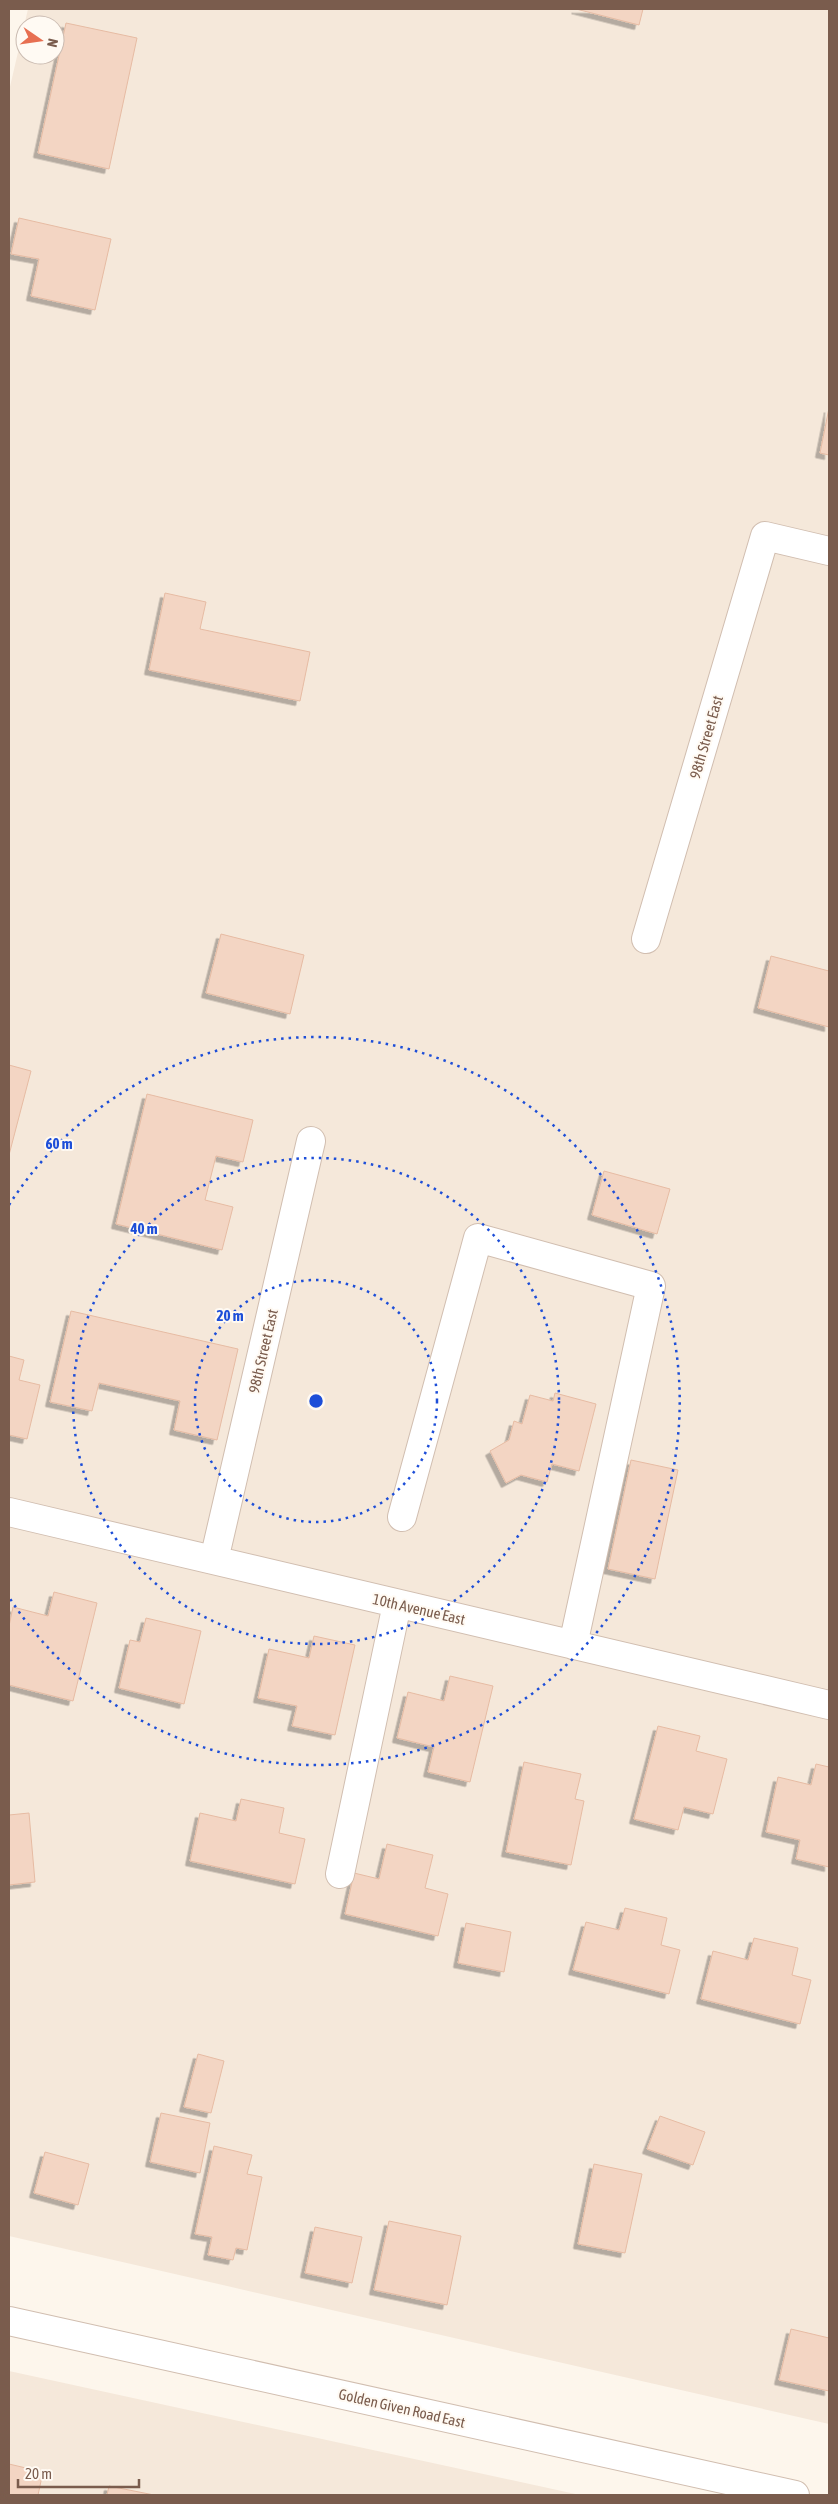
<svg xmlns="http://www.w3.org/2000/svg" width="838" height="2504" viewBox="0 0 838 2504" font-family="'Asap Condensed',sans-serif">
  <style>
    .residential { fill: #f5e8da; fill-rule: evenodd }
    .building { fill: #f3d5c3; stroke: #e6bba3; filter: url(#shadow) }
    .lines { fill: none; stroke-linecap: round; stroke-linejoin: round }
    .minor-casing { stroke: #d1beb0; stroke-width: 30 }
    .minor { stroke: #fff; stroke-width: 28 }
    .ring { fill: none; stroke: #1d4ed8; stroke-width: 2.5; stroke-dasharray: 2.5 5 }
    .labels { text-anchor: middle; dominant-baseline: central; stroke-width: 4; stroke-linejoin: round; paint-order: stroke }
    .street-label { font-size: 15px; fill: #7a5c4d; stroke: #fffaf3 }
    .centre { fill: #1d4ed8; stroke: #fffaf3; stroke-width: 2.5 }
    .ring-label { font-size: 15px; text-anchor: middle; font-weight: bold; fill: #1d4ed8; stroke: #fffaf3; stroke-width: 4; stroke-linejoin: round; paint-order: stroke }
  </style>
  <defs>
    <filter id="shadow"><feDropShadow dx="-4.5" dy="4.5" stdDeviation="0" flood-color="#0004"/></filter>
  </defs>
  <rect width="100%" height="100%" fill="#fdf6ec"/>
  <path class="residential" d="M28 9H829V2424L9 2236V91ZM25 25H55V55H25Z
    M9 2371 580 2495H9Z"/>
  <path class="building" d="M576 9H643L639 25Z
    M66 23 137 38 109 169 38 153Z
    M19 218 111 239 95 310 31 296 39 259 11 254Z
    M829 408V455L820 453Z
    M165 593 206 602 200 629 310 652 300 701 149 670Z
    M221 934 304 955 290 1014 206 993Z
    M771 956 829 971V1027L758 1008Z
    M9 1065 31 1071 9 1155Z
    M147 1094 253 1120 243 1162 216 1156 205 1200 233 1207 222 1250 116 1224Z
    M604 1171 670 1189 657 1234 592 1215Z
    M71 1311 238 1349 217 1440 174 1430 180 1401 99 1383 92 1411 50 1402Z
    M9 1356 24 1360 19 1380 40 1385 27 1439 9 1435Z
    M555 1393 596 1404 579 1471 552 1464 547 1482 521 1475 506 1483 490 1451 509 1440 514 1421 522 1424 530 1395 553 1401Z
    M631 1460 678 1470 655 1579 608 1569Z
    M54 1592 97 1603 73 1701 9 1685V1626L13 1607 48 1616Z
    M146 1618 201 1631 184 1704 119 1688 130 1640 140 1642Z
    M314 1636 355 1645 335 1735 292 1726 297 1706 258 1698 269 1649 309 1658Z
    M450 1676 493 1686 470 1782 428 1772 434 1747 397 1738 408 1692 444 1701Z
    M658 1726 700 1736 696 1751 727 1759 713 1814 684 1807 678 1830 634 1819Z
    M524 1762 581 1774 575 1799 584 1801 571 1865 506 1852Z
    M816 1764 829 1767V1867L796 1859 800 1840 766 1832 778 1777 811 1785Z
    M241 1799 284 1808 279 1833 305 1839 295 1884 190 1861 200 1813 236 1821Z
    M29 1813 35 1882 9 1885V1815Z
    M387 1844 433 1855 425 1888 448 1894 438 1936 345 1914 354 1873 379 1879Z
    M625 1908 667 1918 661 1945 680 1950 669 1994 573 1970 586 1922 619 1930Z
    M466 1923 511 1932 504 1972 458 1963Z
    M754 1938 798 1948 792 1975 811 1980 800 2024 701 1999 713 1951 748 1960Z
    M198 2054 224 2061 211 2113 184 2107Z
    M161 2113 210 2123 200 2173 150 2162Z
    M660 2116 705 2132 693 2165 647 2149Z
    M214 2146 252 2155 247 2174 262 2177 247 2250 236 2248 233 2260 208 2255 212 2237 195 2234Z
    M45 2152 89 2164 78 2205 34 2193Z
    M594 2164 642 2174 625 2253 578 2244Z
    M389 2221 461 2236 447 2305 374 2290Z
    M315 2227 362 2237 352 2283 305 2273Z
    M791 2329 829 2338V2391L779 2380Z
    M9 2464 43 2472 38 2495H9Z
    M109 2486 154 2495H107Z"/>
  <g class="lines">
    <defs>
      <path id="minor" d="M646 939 765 536 829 551
        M9 1512 829 1705
        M402 1517 478 1238 651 1286 573 1645
        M214 1560 311 1141
        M340 1874 397 1604
        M9 2321 795 2495"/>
    </defs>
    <use href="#minor" class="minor-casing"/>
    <use href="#minor" class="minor"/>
  </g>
  <g class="ring">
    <circle cx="316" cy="1401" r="121"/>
    <circle cx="316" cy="1401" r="243"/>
    <path d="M9 1205A364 364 0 1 1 9 1597"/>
  </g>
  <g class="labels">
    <g class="street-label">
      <text transform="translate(706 737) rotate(-74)">98th Street East</text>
      <text transform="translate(263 1351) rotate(-77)">98th Street East</text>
      <text transform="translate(419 1609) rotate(13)">10th Avenue East</text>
      <text transform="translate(402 2408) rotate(13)">Golden Given Road East</text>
    </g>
  </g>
  <circle cx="316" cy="1401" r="8" class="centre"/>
  <g class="ring-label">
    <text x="59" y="1149">60 m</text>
    <text x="144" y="1234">40 m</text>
    <text x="230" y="1321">20 m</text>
  </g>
  <rect width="838" height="2504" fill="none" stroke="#7a5c4d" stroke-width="20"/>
  <g transform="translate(40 40) rotate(103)"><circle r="24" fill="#fffaf3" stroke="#cabbb1"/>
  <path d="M0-4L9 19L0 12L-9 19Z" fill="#e76f51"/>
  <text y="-8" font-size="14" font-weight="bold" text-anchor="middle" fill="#7a5c4d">N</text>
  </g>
  <path d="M18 2479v8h121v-8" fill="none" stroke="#7a5c4d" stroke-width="2.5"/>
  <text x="25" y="2479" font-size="15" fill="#7a5c4d" stroke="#fffaf3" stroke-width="4" paint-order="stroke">20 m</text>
</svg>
